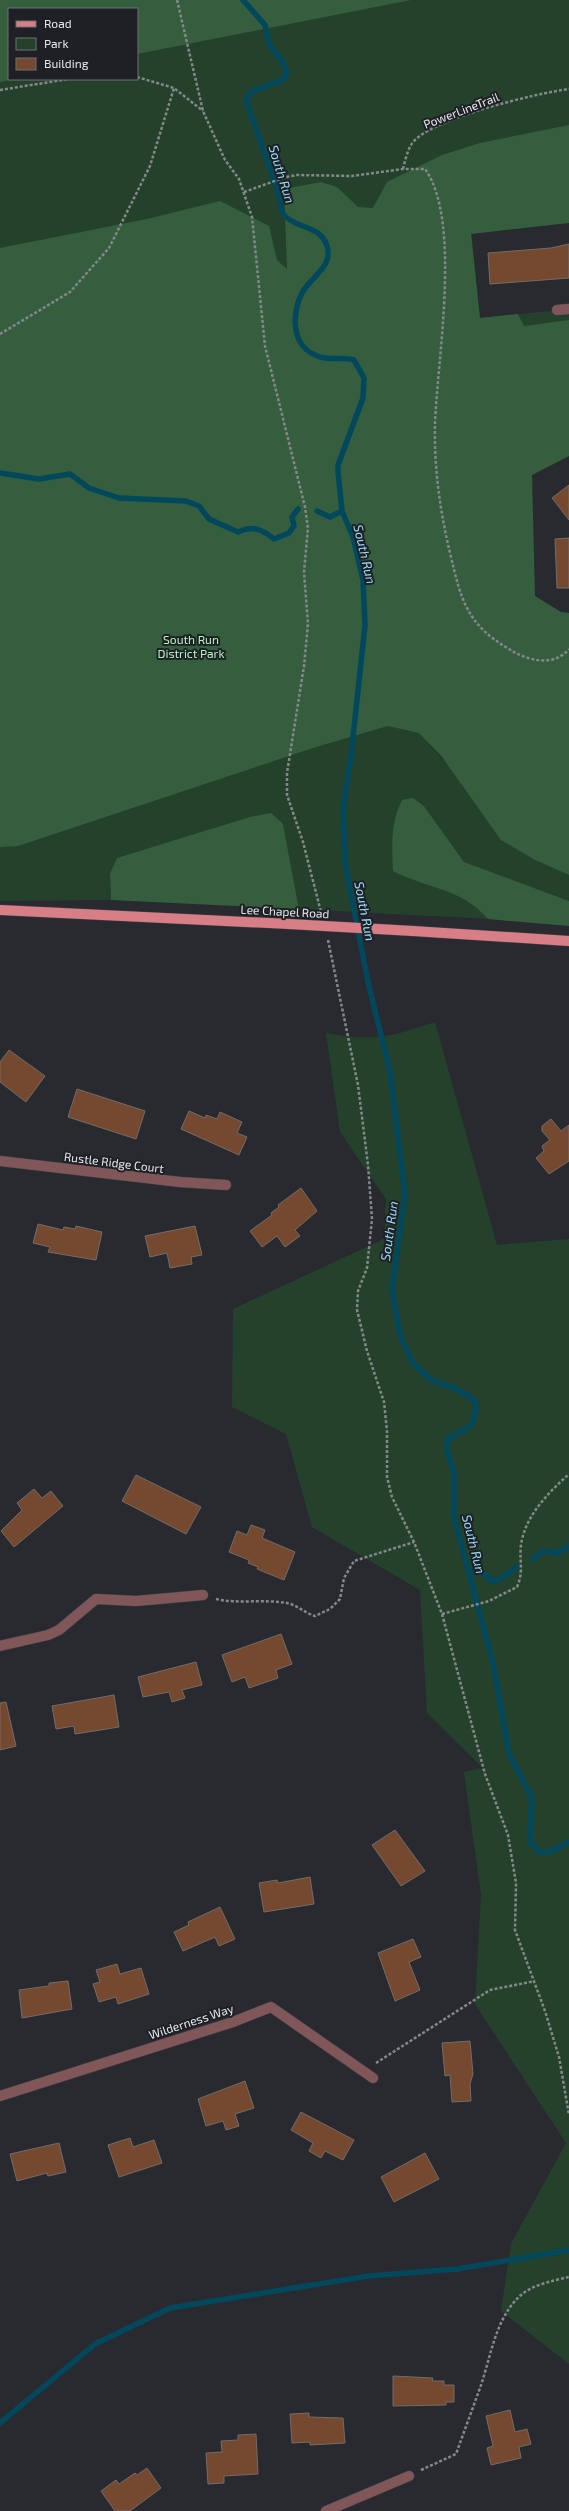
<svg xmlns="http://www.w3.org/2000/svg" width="569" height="2511" viewBox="0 0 569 2511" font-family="'Exo 2',sans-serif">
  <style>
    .green { fill: #24422b; fill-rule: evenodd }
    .forest { fill: #355e3e }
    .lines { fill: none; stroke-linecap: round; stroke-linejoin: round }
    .stream { stroke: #02485d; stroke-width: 5.5 }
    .building { fill: #74492f; stroke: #736c67 }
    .minor-casing { stroke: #44454a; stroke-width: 11 }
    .major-casing { stroke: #44454a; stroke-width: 11 }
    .path { stroke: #86878c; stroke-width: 2.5; stroke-dasharray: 3 2; stroke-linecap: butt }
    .minor { stroke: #815659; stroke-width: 10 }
    .major { stroke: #d77e86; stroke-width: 10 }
    .major-bridge-casing { stroke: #44454a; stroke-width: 11; stroke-linecap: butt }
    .major-bridge { stroke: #d77e86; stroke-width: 10 }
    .labels { text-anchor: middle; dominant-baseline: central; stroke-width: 4; stroke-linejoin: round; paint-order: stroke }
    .street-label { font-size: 12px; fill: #e7e8ec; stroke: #1f2026 }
    .park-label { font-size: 12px; fill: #b3f6c0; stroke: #1f2026 }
    .water-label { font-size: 13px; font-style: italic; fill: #96dcf8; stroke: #1f2026 }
  </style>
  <rect width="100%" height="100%" fill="#292a30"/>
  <path class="green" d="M0 0H569V178L467 189 480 318 569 309V417L505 447 428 743 535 860 569 875V901L464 862 424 806 403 876C434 885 465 893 488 919L299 909 283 824 110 874 111 900 0 901ZM9 9H137V79H9Z
    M435 1022 497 1245 569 1239V2364L501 2311 511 2244 566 2143 475 2004 481 1895 464 1772 483 1768 427 1713 420 1590 312 1527 286 1434 232 1407 233 1309 384 1239 386 1199 340 1132 326 1033C371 1042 392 1037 435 1022Z"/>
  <path class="forest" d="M0 0H411L137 54V9H9V79H13L0 82Z
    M569 125V223L471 234 480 318 518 314 524 326 569 320V456L532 475 535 596 561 612 569 613V875L535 860 501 840 442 757 419 733 388 726 316 747 18 846 0 847V248L147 219 220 201 269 226 277 260 287 269 284 189 321 182 337 187 358 207 373 208 387 182 442 155 480 143Z
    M413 798 424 806 464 862 569 901V926L488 919C460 887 427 889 393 871 392 846 390 824 402 800Z
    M271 813 283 824 299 909 111 900 110 874 117 858 250 817Z"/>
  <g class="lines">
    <path class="stream" d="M243 0 265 25 269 44 282 61 287 73 284 79 251 92 246 100C256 130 268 161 278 192 280 199 280 210 284 215 296 229 321 225 327 246 333 264 316 274 306 287 292 305 289 342 313 354 326 362 340 356 354 360L364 378 363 398 338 465V472L342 511 353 537 363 580 365 625 351 756 343 807 345 861 351 895 368 982 390 1071 405 1195 392 1290 400 1335 412 1362 431 1380 454 1388 470 1397 476 1403C474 1436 467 1424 447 1440V1451L454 1473V1517L493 1663 509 1754 532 1798 530 1841 539 1852H549L569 1842
      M0 473 39 479 70 474 89 488 119 498 186 501 199 506 209 519 238 532C252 525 262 529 274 539L289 533 294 526 292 517 298 509
      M317 511 330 517 342 511
      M533 1559 543 1551 557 1553 569 1546
      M468 1571 484 1573 491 1581 498 1580 517 1567
      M0 2423 95 2344 170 2308 368 2276 457 2269 569 2250"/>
  </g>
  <path class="building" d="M569 244V278L490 284 488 253 551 248Z
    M569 485V520L552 498Z
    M569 538V588H557L555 539Z
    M9 1050 45 1076 26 1102 0 1082V1062Z
    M77 1089 145 1111 136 1139 68 1117Z
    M189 1111 205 1118 206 1115 217 1119 220 1112 242 1122 237 1133 247 1137 239 1155 181 1129Z
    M551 1119 561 1131 569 1125V1161L549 1174 536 1158 544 1151 542 1146 550 1140 542 1131V1126Z
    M301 1188 317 1211 295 1230 300 1236 285 1247 277 1236 262 1247 250 1231 272 1215 271 1213 279 1207 278 1205Z
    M38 1224 63 1230 64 1227 75 1229 76 1226 102 1232 96 1260 48 1252 50 1247 33 1243Z
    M195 1226 202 1255 191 1257 192 1264 170 1268 167 1253 150 1257 145 1236Z
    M136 1475 201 1507 186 1534 122 1501Z
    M34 1489 42 1498 51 1491 63 1506 14 1547 1 1531 22 1510 17 1503Z
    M251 1525 265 1530 262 1538 295 1552 284 1580 257 1569 258 1567 248 1563 249 1560 229 1552 237 1531 247 1535Z
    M281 1634 292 1664 276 1670 278 1678 249 1688 245 1677 232 1682 222 1655Z
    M196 1662 202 1685 182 1690 185 1698 172 1702 169 1692 143 1697 138 1677Z
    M114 1695 119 1727 75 1734 74 1726 56 1729 52 1706Z
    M6 1702 16 1746 0 1750V1703Z
    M395 1830 425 1871 401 1886 372 1845Z
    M310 1877 314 1904 264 1912 259 1883 277 1880 278 1883Z
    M220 1907 235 1939 219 1946 215 1937 183 1951 174 1932 189 1925 188 1922Z
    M413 1939 421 1957 409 1962 420 1990 395 2001 378 1953Z
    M117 1964 120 1974 141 1968 149 1994 118 2004 116 1997 99 2002 93 1984 100 1982 96 1970Z
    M68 1981 72 2009 22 2018 19 1990 49 1986V1983Z
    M470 2041 473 2074 470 2084 471 2101 452 2102 450 2075 445 2076 442 2043Z
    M245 2081 254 2108 235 2114 239 2126 226 2130 223 2121 206 2126 198 2099Z
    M301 2112 354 2140 343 2160 325 2151 321 2158 309 2151 313 2143 291 2130Z
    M130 2138 133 2147 154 2140 162 2163 119 2177 108 2145Z
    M59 2143 66 2172 48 2176 47 2173 17 2181 10 2154Z
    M425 2153 439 2179 394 2202 381 2177Z
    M393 2376 433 2378 432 2381H444V2385H454V2402H446V2405L393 2406Z
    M510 2410 515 2432 527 2429 531 2444 519 2447 521 2458 491 2465 487 2448 493 2446 486 2416Z
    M309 2413V2417L343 2418 345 2443 310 2445V2442L292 2443 290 2414Z
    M256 2434 258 2474 224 2476V2483L208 2484 206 2453 222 2452 221 2441 238 2440V2435Z
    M147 2468 161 2488 130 2511H115L101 2491 116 2480 119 2484 135 2473 137 2475Z"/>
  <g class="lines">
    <defs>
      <path id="minor" d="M557 310 569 309
        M0 1161 180 1182 226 1185
        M0 1646 48 1635 59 1630 96 1599 136 1601 203 1595
        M0 2096 233 2022 271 2007 373 2078
        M326 2511 409 2476"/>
      <path id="major" d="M0 910 289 924
        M413 931 569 941"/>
    </defs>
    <use href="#minor" class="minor-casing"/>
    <use href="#major" class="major-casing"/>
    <path class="path" d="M177 0 203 111 225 160 239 179 252 217 265 346 305 507 308 528 304 572 308 624 304 666 287 773V795L303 842 321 912
      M137 77 174 88 203 111
      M0 90 69 79
      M403 169C405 161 407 152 411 145 426 119 538 93 569 89
      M244 192 286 177 297 175 352 176 403 169H425C462 220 437 361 435 424 434 468 440 511 450 553 461 599 466 624 509 649 526 660 553 668 569 649
      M0 334 70 292 109 248 150 166 174 88
      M328 940 358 1085 368 1165 372 1219 367 1268 358 1291 357 1310 367 1351 384 1402 387 1431V1477L392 1497 414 1542 442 1614 485 1774 508 1835 516 1883 515 1930 545 2011 559 2057 569 2115
      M216 1599C236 1604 264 1599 287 1603 297 1605 305 1613 315 1616L330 1609 340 1599 344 1578 354 1561 414 1542
      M442 1614 489 1601 517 1587C524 1572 519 1560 521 1545 525 1516 548 1493 569 1474
      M376 2063 490 1990 535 1981
      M421 2470 456 2454C464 2432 472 2410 480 2388 491 2357 495 2318 521 2295 532 2285 555 2280 569 2277"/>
    <use href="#minor" class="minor"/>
    <use href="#major" class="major"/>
    <defs>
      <path id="major-bridge" d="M289 924 413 931"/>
    </defs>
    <use href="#major-bridge" class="major-bridge-casing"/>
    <use href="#major-bridge" class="major-bridge"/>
  </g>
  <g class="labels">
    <g class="street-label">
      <text transform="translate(461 110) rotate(-21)">PowerLineTrail</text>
      <text transform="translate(285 911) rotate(3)">Lee Chapel Road</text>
      <text transform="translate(114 1162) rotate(7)">Rustle Ridge Court</text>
      <text transform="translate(191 2021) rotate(-18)">Wilderness Way</text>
    </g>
    <g class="park-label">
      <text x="191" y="639">South Run<tspan x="191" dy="14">District Park</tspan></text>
    </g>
    <g class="water-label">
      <text transform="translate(282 174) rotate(73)">South Run</text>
      <text transform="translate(365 554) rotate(77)">South Run</text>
      <text transform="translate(365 911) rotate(79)">South Run</text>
      <text transform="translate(389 1231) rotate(-82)">South Run</text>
      <text transform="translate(474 1544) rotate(76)">South Run</text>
    </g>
  </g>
  <rect x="8" y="8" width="130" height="72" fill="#1f2026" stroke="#6f7075"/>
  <rect x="16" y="21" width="20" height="6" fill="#d77e86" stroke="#6f7075"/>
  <text x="44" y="28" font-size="12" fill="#e7e8ec">Road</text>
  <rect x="16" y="38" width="20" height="12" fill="#24422b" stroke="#6f7075"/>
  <text x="44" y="48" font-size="12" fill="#e7e8ec">Park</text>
  <rect x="16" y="58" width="20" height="12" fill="#74492f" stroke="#6f7075"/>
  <text x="44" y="68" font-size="12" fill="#e7e8ec">Building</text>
</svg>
